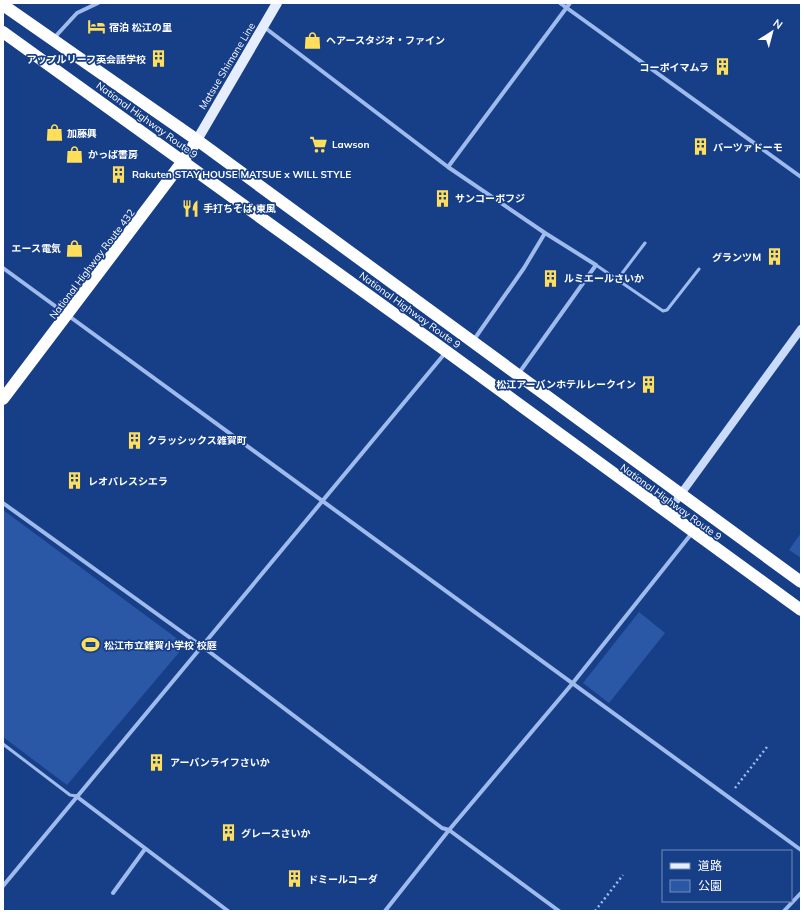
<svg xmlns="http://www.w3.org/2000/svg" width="804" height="914" viewBox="0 0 804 914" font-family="Mulish,'Noto Sans JP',sans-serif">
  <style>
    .green { fill: #2a57a6 }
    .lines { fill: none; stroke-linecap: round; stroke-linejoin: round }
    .path { stroke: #9fbbed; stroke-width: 2.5; stroke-dasharray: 2 3; stroke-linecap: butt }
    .lane { stroke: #9fbbed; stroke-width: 3 }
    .street { stroke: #9fbbed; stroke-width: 4 }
    .secondary { stroke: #cbdbfa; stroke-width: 8 }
    .primary { stroke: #e5edff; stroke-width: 10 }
    .highway { stroke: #fff; stroke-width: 12 }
    .labels { text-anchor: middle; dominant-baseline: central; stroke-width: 3.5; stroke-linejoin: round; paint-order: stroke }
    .poi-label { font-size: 10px; font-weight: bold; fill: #fff; stroke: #173f88; text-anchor: start }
    .street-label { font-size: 10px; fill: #fff; stroke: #173f88 }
  </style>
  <rect width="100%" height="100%" fill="#173f88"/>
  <path class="green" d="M3 510 179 640 181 650 67 785 3 737Z
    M801 533V558L789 550Z
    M639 612 665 633 609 703 583 683Z"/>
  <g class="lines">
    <path class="path" d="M735 788 767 747
      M595 911 623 875"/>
    <path class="lane" d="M596 265 663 311 667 310 699 269
      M617 280 645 243
      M3 744 70 795 76 796"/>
    <path class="street" d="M560 3 801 177
      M264 27 448 167 545 233 596 265 519 373
      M54 38 77 13 98 3
      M448 167 570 3
      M3 268 801 850
      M473 341 524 268 545 233
      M3 503 207 650 442 828 449 830 559 911
      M76 796 228 911
      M3 886 446 352
      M113 893 145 849
      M385 911 449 830 572 684 692 533
      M784 911 801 893"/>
    <path class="secondary" d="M667 513 801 329"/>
    <path class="primary" d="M197 140 277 3"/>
    <path class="highway" d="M3 5 197 140 801 582
      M3 32 446 351 801 610
      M3 399 183 161 197 140"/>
  </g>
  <defs>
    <symbol id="hotel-bare" viewBox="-9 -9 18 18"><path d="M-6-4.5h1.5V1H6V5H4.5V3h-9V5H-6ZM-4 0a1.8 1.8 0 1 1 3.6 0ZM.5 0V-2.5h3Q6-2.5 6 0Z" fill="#ffde5b" stroke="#173f88" stroke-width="2.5" paint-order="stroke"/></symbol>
    <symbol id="shop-bare" viewBox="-9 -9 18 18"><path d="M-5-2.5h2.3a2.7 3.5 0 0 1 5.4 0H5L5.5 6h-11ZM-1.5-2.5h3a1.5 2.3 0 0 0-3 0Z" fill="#ffde5b" stroke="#173f88" stroke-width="2.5" paint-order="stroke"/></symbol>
    <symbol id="building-bare" viewBox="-9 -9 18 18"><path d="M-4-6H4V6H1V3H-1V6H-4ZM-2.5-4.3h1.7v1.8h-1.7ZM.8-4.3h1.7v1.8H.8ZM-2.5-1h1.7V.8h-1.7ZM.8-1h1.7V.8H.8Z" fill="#ffde5b" stroke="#173f88" stroke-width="2.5" paint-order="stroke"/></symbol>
    <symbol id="supermarket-bare" viewBox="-9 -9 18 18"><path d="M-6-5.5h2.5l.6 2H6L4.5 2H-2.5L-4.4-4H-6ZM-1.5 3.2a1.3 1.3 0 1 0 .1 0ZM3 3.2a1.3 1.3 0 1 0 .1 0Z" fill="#ffde5b" stroke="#173f88" stroke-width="2.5" paint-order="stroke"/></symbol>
    <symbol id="restaurant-bare" viewBox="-9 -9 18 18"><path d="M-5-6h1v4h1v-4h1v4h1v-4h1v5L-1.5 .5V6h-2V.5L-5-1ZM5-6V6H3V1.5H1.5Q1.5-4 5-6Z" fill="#ffde5b" stroke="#173f88" stroke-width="2.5" paint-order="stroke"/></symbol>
    <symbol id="stadium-bare" viewBox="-9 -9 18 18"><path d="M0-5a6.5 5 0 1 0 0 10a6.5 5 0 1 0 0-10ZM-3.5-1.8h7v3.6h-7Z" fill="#ffde5b" stroke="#173f88" stroke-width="2.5" paint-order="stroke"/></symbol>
  </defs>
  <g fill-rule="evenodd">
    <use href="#hotel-bare" x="84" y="14" width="25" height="25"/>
    <use href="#shop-bare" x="300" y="28" width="25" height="25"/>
    <use href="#building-bare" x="146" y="46" width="25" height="25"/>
    <use href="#building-bare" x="710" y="54" width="25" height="25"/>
    <use href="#shop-bare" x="42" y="120" width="25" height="25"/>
    <use href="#supermarket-bare" x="306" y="132" width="25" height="25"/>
    <use href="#building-bare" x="688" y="134" width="25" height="25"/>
    <use href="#shop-bare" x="62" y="142" width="25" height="25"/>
    <use href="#building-bare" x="106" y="162" width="25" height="25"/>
    <use href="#building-bare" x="430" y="186" width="25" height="25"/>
    <use href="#restaurant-bare" x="178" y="196" width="25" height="25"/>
    <use href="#shop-bare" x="62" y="236" width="25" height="25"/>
    <use href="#building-bare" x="762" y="244" width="25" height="25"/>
    <use href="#building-bare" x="538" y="266" width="25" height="25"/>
    <use href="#building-bare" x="636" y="372" width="25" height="25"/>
    <use href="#building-bare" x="122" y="428" width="25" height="25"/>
    <use href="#building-bare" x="62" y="468" width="25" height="25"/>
    <use href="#stadium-bare" x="78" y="632" width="25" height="25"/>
    <use href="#building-bare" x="144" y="750" width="25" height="25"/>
    <use href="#building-bare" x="216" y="820" width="25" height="25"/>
    <use href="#building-bare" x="282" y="866" width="25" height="25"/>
  </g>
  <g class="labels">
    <g class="poi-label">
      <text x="109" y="27">宿泊 松江の里</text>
      <text x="326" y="40">ヘアースタジオ・ファイン</text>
      <text x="146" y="59" text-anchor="end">アップルリーフ英会話学校</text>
      <text x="709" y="67" text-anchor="end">コーポイマムラ</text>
      <text x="67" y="133">加藤興</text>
      <text x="332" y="144">Lawson</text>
      <text x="713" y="147">パーツァドーモ</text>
      <text x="88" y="154">かっぱ書房</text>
      <text x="132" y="174">Rakuten STAY HOUSE MATSUE x WILL STYLE</text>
      <text x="455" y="198">サンコーポフジ</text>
      <text x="203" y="208">手打ちそば 東風</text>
      <text x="61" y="248" text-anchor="end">エース電気</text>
      <text x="762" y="257" text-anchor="end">グランツＭ</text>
      <text x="564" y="278">ルミエールさいか</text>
      <text x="636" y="384" text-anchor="end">松江アーバンホテルレークイン</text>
      <text x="147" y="440">クラッシックス雑賀町</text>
      <text x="88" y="481">レオパレスシエラ</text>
      <text x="104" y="645">松江市立雑賀小学校 校庭</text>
      <text x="170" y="762">アーバンライフさいか</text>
      <text x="241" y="833">グレースさいか</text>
      <text x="308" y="879">ドミールコーダ</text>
    </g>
    <g class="street-label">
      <text transform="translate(227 66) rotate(-59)">Matsue Shimane Line</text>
      <text transform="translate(147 120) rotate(36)">National Highway Route 9</text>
      <text transform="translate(92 264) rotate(-53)">National Highway Route 432</text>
      <text transform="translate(410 310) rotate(36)">National Highway Route 9</text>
      <text transform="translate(671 502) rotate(36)">National Highway Route 9</text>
    </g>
  </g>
  <rect width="804" height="914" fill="none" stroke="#ffffff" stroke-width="8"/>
  <rect x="662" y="850" width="130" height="52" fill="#173f88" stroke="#748cb8"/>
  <rect x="670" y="863" width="20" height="6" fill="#e5edff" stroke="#748cb8"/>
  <text x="698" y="870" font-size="12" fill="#ffffff">道路</text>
  <rect x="670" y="880" width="20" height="12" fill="#2a57a6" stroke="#748cb8"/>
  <text x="698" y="890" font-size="12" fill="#ffffff">公園</text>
  <g transform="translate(772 32) rotate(36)" stroke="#173f88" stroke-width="3" paint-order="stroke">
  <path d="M0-3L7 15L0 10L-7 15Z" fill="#ffffff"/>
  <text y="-6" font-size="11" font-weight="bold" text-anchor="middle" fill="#ffffff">N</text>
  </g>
</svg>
